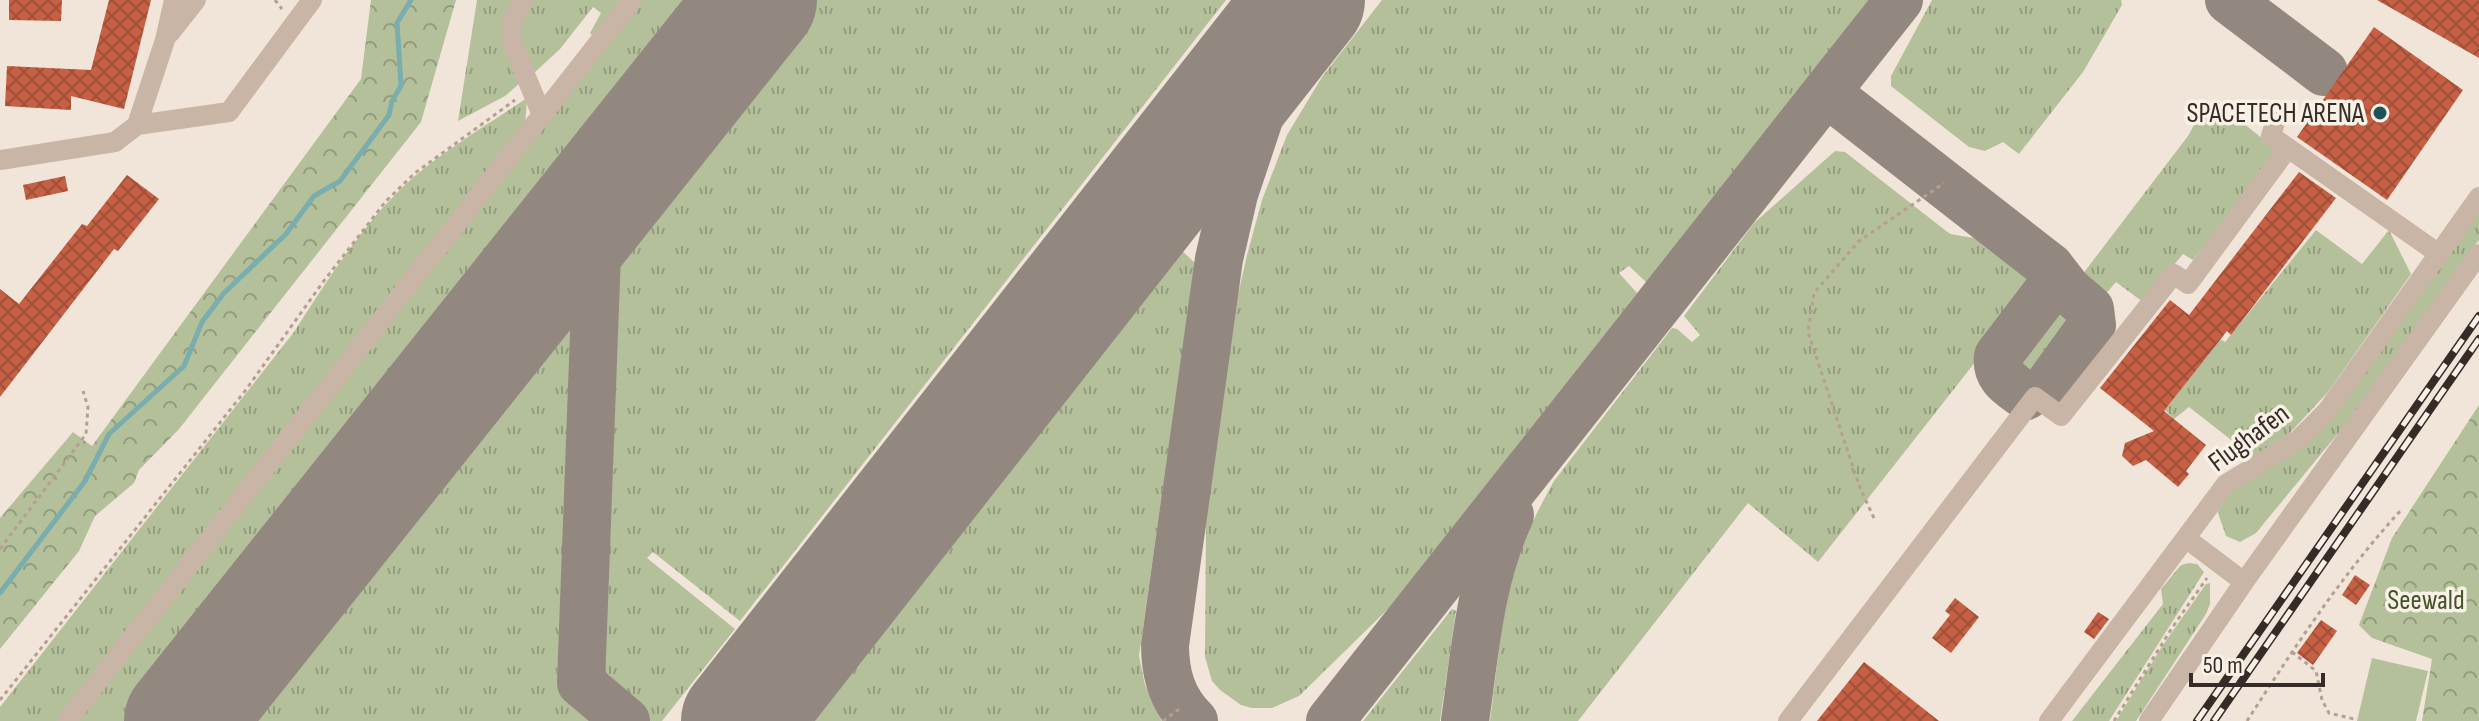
<svg xmlns="http://www.w3.org/2000/svg" width="2479" height="721" viewBox="0 0 2479 721" font-family="'Sofia Sans Condensed',sans-serif">
	<style>
		.grass { fill: url(#grass-tufts) }
		.forest { fill: url(#forest-crowns) }
		.pitch { fill: #b4c09a }
		.lines { fill: none; stroke-linecap: round; stroke-linejoin: round }
		.stream { stroke: #79adae; stroke-width: 5 }
		.taxiway { stroke: #938880; stroke-width: 48 }
		.runway { stroke: #938880; stroke-width: 118 }
		.building { fill: url(#building-cross-hatch) }
		.path { stroke: #b59f90; stroke-width: 3; stroke-dasharray: 4 4; stroke-linecap: butt }
		.minor { stroke: #c9b5a6; stroke-width: 20 }
		.rail-casing { stroke: #352b27; stroke-width: 8 }
		.rail { stroke: #f9f0e6; stroke-width: 5; stroke-dasharray: 15; stroke-linecap: butt }
		.poi-dot { fill: #1d5356; stroke: #f9f0e6; stroke-width: 3 }
		.labels { text-anchor: middle; dominant-baseline: central; stroke-width: 7; stroke-linejoin: round; paint-order: stroke }
		.poi-label { font-size: 28px; fill: #352b27; stroke: #f9f0e6; text-anchor: end }
		.street-label { font-size: 28px; fill: #352b27; stroke: #f9f0e6 }
		.park-label { font-size: 28px; fill: #45532b; stroke: #f9f0e6 }
	</style>
	<defs>
		<pattern id="grass-tufts" width="24" height="20" patternUnits="userSpaceOnUse" patternTransform="scale(2)"><rect width="24" height="20" fill="#b4c09a"/><path d="M3 7l-1-3M5 7V3M7 7l1-3M15 17l-1-3M17 17v-4M19 17l1-3" fill="none" stroke="#939c7e"/></pattern>
		<pattern id="forest-crowns" width="20" height="18" patternUnits="userSpaceOnUse" patternTransform="scale(2)"><rect width="20" height="18" fill="#b4c09a"/><path d="M2 6a3 3 0 1 1 6 0M12 15a3 3 0 1 1 6 0" fill="none" stroke="#939c7e"/></pattern>
		<pattern id="building-cross-hatch" width="8" height="8" patternUnits="userSpaceOnUse" patternTransform="scale(2)"><rect width="8" height="8" fill="#c56044"/><path d="M0 0l8 8M0 8l8-8" fill="none" stroke="#a14f39"/></pattern>
	</defs>
	<rect width="100%" height="100%" fill="#f1e5d9"/>
	<g class="grass">
		<path d="M 477,0 L 514,0 L 521,82 L 505,96 L 458,121 Z"/>
		<path d="M 529,0 L 625,0 L 595,38 L 590,33 L 601,13 L 593,7 L 560,49 L 534,73 L 515,34 Z"/>
		<path d="M 640,0 L 1226,0 L 740,621 L 653,552 L 647,558 L 735,629 L 662,721 L 628,721 L 612,711 L 604,721 L 75,721 Z"/>
		<path d="M 1382,0 L 1869,0 L 1647,283 L 1629,266 L 1619,273 L 1637,293 L 1391,606 L 1299,696 L 1272,708 L 1252,708 L 1241,705 L 1220,690 L 1212,681 L 1205,657 L 1206,520 L 1236,304 L 1247,255 L 1262,200 L 1287,135 L 1322,77 Z"/>
		<path d="M 1932,0 L 2121,0 L 2122,5 L 2083,72 L 2019,154 L 2003,142 L 1985,151 L 1969,147 L 1891,86 L 1891,76 Z"/>
		<path d="M 527,98 L 525,127 L 60,721 L 0,721 L 0,707 L 294,332 C 327,280 369,215 415,176 C 450,147 490,123 527,98 Z"/>
		<path d="M 2212,111 L 2243,123 L 2278,151 L 2193,260 L 2183,254 L 2143,302 L 2116,282 L 2105,295 L 2095,299 L 2084,291 L 2082,275 L 2188,136 L 2200,114 Z"/>
		<path d="M 1835,151 L 1845,152 L 1950,234 L 1986,240 L 2039,281 L 1818,562 L 1748,503 L 1578,721 L 1490,721 C 1497,670 1501,616 1515,566 C 1524,537 1539,508 1554,481 L 1672,328 L 1677,329 L 1692,342 L 1700,335 L 1684,316 L 1754,223 Z"/>
		<path d="M 2479,210 L 2479,240 L 2354,414 L 2256,533 L 2240,542 L 2226,536 L 2218,513 L 2222,498 L 2305,442 Z"/>
		<path d="M 2316,230 L 2362,264 L 2389,230 L 2411,274 L 2328,392 L 2288,435 L 2253,457 L 2189,407 L 2174,419 L 2165,410 L 2220,339 L 2225,342 Z"/>
		<path d="M 1181,250 L 1195,263 L 1139,656 L 1145,685 L 1162,721 L 812,721 Z"/>
		<path d="M 2054,305 L 2068,308 L 2079,316 L 2079,327 L 2028,391 L 2009,373 L 2007,362 Z"/>
		<path d="M 2189,563 L 2197,564 L 2204,572 L 2109,721 L 2072,721 L 2163,604 L 2161,589 L 2181,565 Z"/>
		<path d="M 2210,583 L 2210,604 L 2206,614 L 2136,721 L 2116,721 L 2163,645 L 2206,584 Z"/>
		<path d="M 1452,609 L 1456,611 L 1440,721 L 1363,721 Z"/>
	</g>
	<g class="forest">
		<path d="M 371,0 L 456,0 L 421,122 L 179,429 L 139,470 L 134,483 L 95,516 L 79,551 L 0,649 L 0,518 L 73,432 L 92,446 L 361,79 Z"/>
		<path d="M 2479,405 L 2479,721 L 2422,721 L 2432,659 L 2372,638 L 2359,625 L 2392,538 Z"/>
	</g>
	<path class="pitch" d="M 2372,658 L 2428,671 L 2416,721 L 2357,721 Z"/>
	<g class="lines">
		<path class="stream" d="M 0,593 L 85,481 L 109,434 L 184,366 L 202,322 L 224,293 L 286,234 L 314,196 L 340,181 L 389,115 L 392,101 L 401,86 L 397,23 L 411,0"/>
		<g class="taxiway">
			<path d="M 2229,0 L 2324,72"/>
			<path d="M 1827,93 L 2050,267 L 2067,289 L 2090,309 L 2092,325 L 2052,380"/>
			<path d="M 599,199 L 581,683 L 626,721"/>
			<path d="M 2026,396 C 2011,385 1995,377 1998,356 L 2050,288 L 2053,282 L 2050,267"/>
			<path d="M 1194,721 C 1172,700 1165,674 1165,645 L 1219,259 L 1234,194 L 1264,104 L 1286,56 L 1316,0"/>
			<path d="M 1330,721 L 1899,0"/>
			<path d="M 1465,721 C 1475,652 1480,579 1510,515"/>
		</g>
		<g class="runway">
			<path d="M 183,721 L 758,0"/>
			<path d="M 740,721 L 1306,0"/>
		</g>
	</g>
	<g class="building">
		<path d="M 9,0 L 62,0 L 61,21 L 9,20 Z"/>
		<path d="M 109,0 L 151,0 L 124,109 L 71,96 L 71,110 L 5,106 L 7,66 L 91,70 Z"/>
		<path d="M 2377,0 L 2479,0 L 2479,58 L 2435,33 Z"/>
		<path d="M 2374,27 L 2463,90 L 2387,200 L 2297,137 Z"/>
		<path d="M 2299,172 L 2336,198 L 2231,335 L 2227,331 L 2164,411 L 2206,445 L 2186,471 L 2189,474 L 2178,487 L 2146,460 L 2133,466 L 2122,456 L 2125,443 L 2154,431 L 2100,388 L 2170,300 L 2189,315 Z"/>
		<path d="M 127,175 L 159,199 L 118,251 L 114,249 L 0,397 L 0,289 L 19,304 L 82,224 L 87,226 Z"/>
		<path d="M 65,176 L 68,191 L 26,200 L 23,185 Z"/>
		<path d="M 2355,575 L 2370,585 L 2356,605 L 2342,595 Z"/>
		<path d="M 1955,598 L 1979,617 L 1951,653 L 1932,638 L 1950,615 L 1945,611 Z"/>
		<path d="M 2098,612 L 2109,619 L 2094,639 L 2084,632 Z"/>
		<path d="M 2321,620 L 2337,631 L 2313,665 L 2297,653 Z"/>
		<path d="M 1864,662 L 1877,672 L 1939,721 L 1817,721 Z"/>
	</g>
	<g class="lines">
		<g class="path">
			<path d="M 275,0 L 282,9"/>
			<path d="M 1874,518 L 1860,488 L 1808,332 L 1814,293 L 1859,241 L 1944,183"/>
			<path d="M 0,549 L 86,434 L 88,407 L 83,391"/>
			<path d="M 2292,652 L 2316,671 L 2322,700 L 2329,713 L 2354,719"/>
			<path d="M 0,700 L 245,391 L 323,282 L 386,201 L 415,173 L 515,100"/>
			<path d="M 1163,721 L 1182,707"/>
			<path d="M 2114,721 L 2172,628 L 2207,578"/>
			<path d="M 2247,721 C 2294,648 2343,573 2402,509"/>
		</g>
		<g class="minor">
			<path d="M 524,0 L 511,23 L 512,43 L 542,115"/>
			<path d="M 170,33 L 196,0"/>
			<path d="M 2276,119 L 2271,136 L 2439,254"/>
			<path d="M 137,125 L 165,40 L 174,0"/>
			<path d="M 0,160 L 115,142 L 137,125 L 229,112 L 312,0"/>
			<path d="M 2187,539 L 2244,582"/>
			<path d="M 67,721 L 632,0"/>
			<path d="M 1788,721 L 2035,397 L 2061,416 L 2174,274 L 2188,284 L 2288,148"/>
			<path d="M 2049,721 L 2226,484 L 2298,440 L 2327,411 L 2479,197"/>
			<path d="M 2149,721 L 2244,582 L 2479,254"/>
		</g>
		<g class="rail-casing">
			<g id="rail">
				<path d="M 2197,721 L 2479,316"/>
				<path d="M 2214,721 L 2479,339"/>
			</g>
		</g>
		<use href="#rail" class="rail"/>
	</g>
	<circle class="poi-dot" cx="2380" cy="113" r="8"/>
	<g class="labels">
		<g class="poi-label">
			<text x="2364" y="113">SPACETECH ARENA</text>
		</g>
		<g class="street-label">
			<text transform="translate(2249 438) rotate(-37)">Flughafen</text>
		</g>
		<g class="park-label">
			<text x="2426" y="600">Seewald</text>
		</g>
	</g>
	<path d="M2191 673v12h132v-12" fill="none" stroke="#352b27" stroke-width="4"/>
	<text x="2203" y="673" font-size="24" fill="#352b27" stroke="#f9f0e6" stroke-width="6" paint-order="stroke">50 m</text>
</svg>
